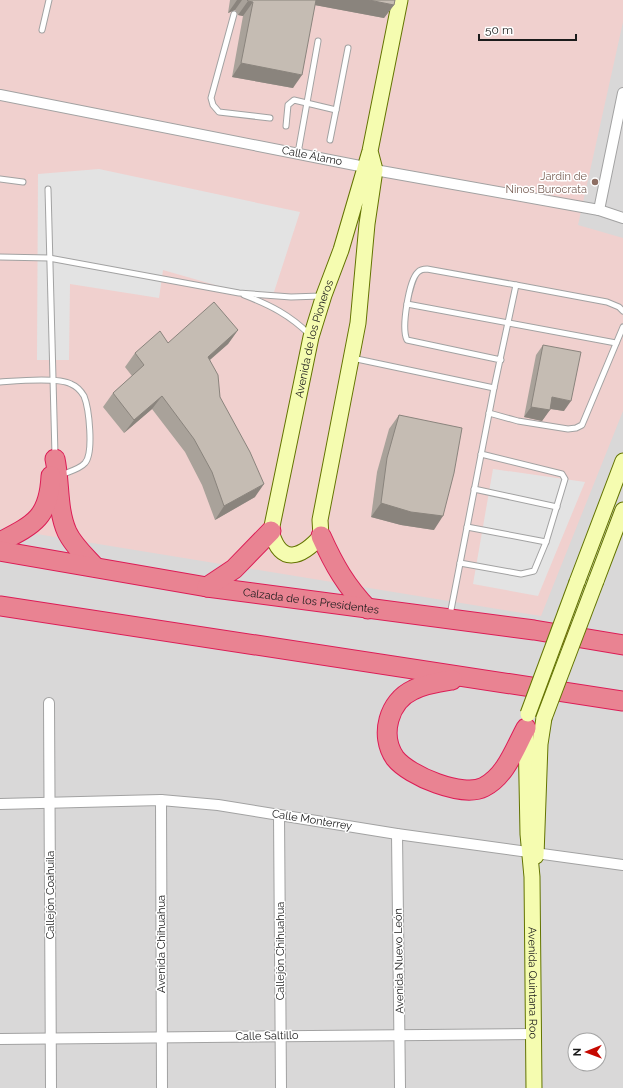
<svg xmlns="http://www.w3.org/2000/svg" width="623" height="1088" viewBox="0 0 623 1088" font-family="Raleway,sans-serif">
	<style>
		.residential { fill: #d9d8d8; fill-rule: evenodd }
		.commercial { fill: #f0d0ce }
		.parking { fill: #e3e3e3 }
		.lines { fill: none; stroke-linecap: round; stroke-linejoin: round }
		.lane-casing { stroke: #a2a2a2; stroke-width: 7 }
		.street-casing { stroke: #a2a2a2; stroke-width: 12 }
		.secondary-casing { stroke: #637401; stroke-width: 17 }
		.highway-casing { stroke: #dc1d56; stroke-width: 21 }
		.lane { stroke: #fff; stroke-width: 5 }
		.street { stroke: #fff; stroke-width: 10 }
		.secondary { stroke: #f5fcb0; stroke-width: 15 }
		.highway { stroke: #e98392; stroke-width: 19 }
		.secondary-bridge-casing { stroke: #637401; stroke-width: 17; stroke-linecap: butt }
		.secondary-bridge { stroke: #f5fcb0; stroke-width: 15 }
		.wall { fill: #a9a29a }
		.shaded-wall { fill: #8a847d }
		.building { fill: #c5bcb3; stroke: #8a847d }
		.education-dot { fill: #8d6e63; stroke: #fff; stroke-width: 1.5 }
		.labels { text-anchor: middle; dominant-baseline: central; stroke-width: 3; stroke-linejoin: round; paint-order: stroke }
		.street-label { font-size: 11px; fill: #1b1b1b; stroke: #fff }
		.education-label { font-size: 11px; fill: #785e54; stroke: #fff; text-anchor: end }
	</style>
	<rect width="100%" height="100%" fill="#ede9e0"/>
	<path class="residential" d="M 0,0 L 623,0 L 623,1088 L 0,1088 ZM 575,1040 L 599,1040 L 599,1064 L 575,1064 Z"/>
	<path class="commercial" d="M 0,0 L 623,0 L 623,22 L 578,225 L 623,238 L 623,411 L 541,616 L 0,528 Z"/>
	<g class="parking">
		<path d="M 99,169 L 300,212 L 274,292 L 243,293 L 163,270 L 159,298 L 70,284 L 69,360 L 37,360 L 38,174 Z"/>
		<path d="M 493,469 L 585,482 L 538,596 L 473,584 Z"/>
	</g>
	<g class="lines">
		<g class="lane-casing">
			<g id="lane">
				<path d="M 234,14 L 211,98 L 213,105 L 219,112 L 270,118"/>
				<path d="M 42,30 L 49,0"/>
				<path d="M 286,126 L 288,105 L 294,100 L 336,110 L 348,48"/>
				<path d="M 330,140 L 336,110"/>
				<path d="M 298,153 L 318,41"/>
				<path d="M 0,179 L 23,182"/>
				<path d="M 48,189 L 55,455"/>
				<path d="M 0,257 L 49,258 L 239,293 L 291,297 L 321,296"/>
				<path d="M 516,285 L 607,302 L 619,307 L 623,311"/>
				<path d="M 244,295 C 270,305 290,315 310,335"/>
				<path d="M 407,304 L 616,343"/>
				<path d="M 352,358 L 494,388 L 450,615"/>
				<path d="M 0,382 C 16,381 58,377 71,384 C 76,386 81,391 84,396 C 89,408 94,453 85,463 C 80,469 68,472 61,475"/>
				<path d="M 494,388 L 516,285 L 427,269 C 424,269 421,269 418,272 C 409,280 401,328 407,340 L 501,360"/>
				<path d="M 489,413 L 518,421 L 568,429 L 576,428 L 582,425 L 623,327"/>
				<path d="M 474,489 L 557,507"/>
				<path d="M 467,527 L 546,542"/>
				<path d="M 460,563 L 521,574 L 534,571 L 546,542 L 565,479 L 562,474 L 481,454"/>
			</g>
		</g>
		<g class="street-casing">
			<g id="street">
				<path d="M 0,95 L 365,167 L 375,170 L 599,210 L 623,218"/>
				<path d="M 599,210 L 623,93"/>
				<path d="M 49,703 L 51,1088"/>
				<path d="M 161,800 L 162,1088"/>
				<path d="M 0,804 L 161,800 L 218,805 L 397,834 L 623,865"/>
				<path d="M 279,815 L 281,1088"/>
				<path d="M 397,834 L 400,1088"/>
				<path d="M 0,1039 L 533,1034"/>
			</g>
		</g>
		<g class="secondary-casing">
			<g id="secondary">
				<path id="s1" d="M 370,151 L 375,170 L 367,224 L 358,323 L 320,520 L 321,536 C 302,557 281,567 271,531 L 311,337 L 324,295 L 341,250 L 370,151 L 400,0"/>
				<path d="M 596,581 L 623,510"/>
				<path d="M 577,582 L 623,461"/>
				<path id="s2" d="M 526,729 L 528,834 L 532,877 L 534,1088"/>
				<path d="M 536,856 L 540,744 L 544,718"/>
			</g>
		</g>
		<g class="highway-casing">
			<g id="highway">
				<path d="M 55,459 C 60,482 57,510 67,532 C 73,545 85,556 95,567"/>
				<path d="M 321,536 C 334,565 346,586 368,609"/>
				<path d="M 0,542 C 35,524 49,517 51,476"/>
				<path id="s3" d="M 0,551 L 207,587 L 534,630 L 623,645"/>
				<path d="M 207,587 L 234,569 L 271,531"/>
				<path d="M 0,606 L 623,701"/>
				<path d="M 452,680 C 439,682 425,684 413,690 C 389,701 379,735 395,758 C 409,776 463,798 484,787 C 506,776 515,748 526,728"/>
			</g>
		</g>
		<use href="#lane" class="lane"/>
		<use href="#street" class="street"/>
		<use href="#secondary" class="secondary"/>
		<use href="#highway" class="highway"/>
		<g class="secondary-bridge-casing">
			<g id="secondary-bridge">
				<path d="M 528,714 L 577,582"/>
				<path d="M 544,718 L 596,581"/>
			</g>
		</g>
		<use href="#secondary-bridge" class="secondary-bridge"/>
	</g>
	<g class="wall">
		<path d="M 230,0 L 395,0 L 394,5 L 384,18 L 315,5 L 293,88 L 232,77 L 243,16 L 238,15 L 235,10 L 228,13 Z"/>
		<path d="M 238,330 L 228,344 L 210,360 L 220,397 L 255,497 L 215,520 L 202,485 L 185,452 L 152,409 L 124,433 L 103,407 L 113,393 L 132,376 L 125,367 L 135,353 L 168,343 Z"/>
		<path d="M 543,345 L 564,411 L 550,409 L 542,421 L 524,417 L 536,355 Z"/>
		<path d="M 399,415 L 434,530 L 401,525 L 371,517 L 377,472 L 389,429 Z"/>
	</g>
	<g class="shaded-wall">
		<path d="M 237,0 L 242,0 L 235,10 L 228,13 Z"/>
		<path d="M 311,0 L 369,0 L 394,5 L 384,18 L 309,4 Z"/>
		<path d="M 248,1 L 253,2 L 243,16 L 238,15 Z"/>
		<path d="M 241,63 L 302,75 L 293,88 L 232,77 Z"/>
		<path d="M 238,330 L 228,344 L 198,370 L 208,357 Z"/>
		<path d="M 162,396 L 152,409 L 124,433 L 134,420 Z"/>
		<path d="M 552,397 L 571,401 L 564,411 L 545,408 Z"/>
		<path d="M 531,407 L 550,410 L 542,421 L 524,417 Z"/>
		<path d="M 264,484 L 255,497 L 215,520 L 224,506 Z"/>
		<path d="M 381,503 L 443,516 L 434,530 L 401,525 L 371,517 Z"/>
	</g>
	<g class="building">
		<path d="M 247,0 L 316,0 L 302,75 L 241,63 L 253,2 L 248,1 Z"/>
		<path d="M 369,0 L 395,0 L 394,5 Z"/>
		<path d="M 214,302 L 238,330 L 208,357 L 218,375 L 220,397 L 250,452 L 264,484 L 224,506 L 212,472 L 194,439 L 162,396 L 134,420 L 113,393 L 144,365 L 135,353 L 160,331 L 168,343 Z"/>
		<path d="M 543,345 L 581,352 L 571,401 L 552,397 L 550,410 L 531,407 Z"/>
		<path d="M 399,415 L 462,428 L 454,473 L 443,516 L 411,512 L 381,503 L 387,458 Z"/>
	</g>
	<circle class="education-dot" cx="595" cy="182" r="4"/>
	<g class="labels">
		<g class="street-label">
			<text transform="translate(312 156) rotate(11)">Calle Álamo</text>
			<text stroke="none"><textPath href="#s1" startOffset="657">Avenida de los Pioneros</textPath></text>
			<text stroke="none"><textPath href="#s3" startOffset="315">Calzada de los Presidentes</textPath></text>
			<text transform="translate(312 820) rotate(9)">Calle Monterrey</text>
			<text transform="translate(50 895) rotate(-90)">Callejón Coahuila</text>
			<text transform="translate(161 944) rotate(-90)">Avenida Chihuahua</text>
			<text transform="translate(280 951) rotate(-90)">Callejón Chihuahua</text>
			<text transform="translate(399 961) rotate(-91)">Avenida Nuevo León</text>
			<text stroke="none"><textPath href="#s2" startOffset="254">Avenida Quintana Roo</textPath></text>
			<text transform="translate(267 1036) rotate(-1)">Calle Saltillo</text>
		</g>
		<g class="education-label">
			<text x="587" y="176">Jardin de<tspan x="587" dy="13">Ninos Burocrata</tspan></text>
		</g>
	</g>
	<g transform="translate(587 1052) rotate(269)"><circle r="19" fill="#ffffff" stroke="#a4a4a4"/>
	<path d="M0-3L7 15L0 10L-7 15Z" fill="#c60800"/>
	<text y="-6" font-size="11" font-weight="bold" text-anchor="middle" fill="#1b1b1b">N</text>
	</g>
	<path d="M479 34v6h97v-6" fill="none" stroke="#1b1b1b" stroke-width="2"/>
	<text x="485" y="34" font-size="12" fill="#1b1b1b" stroke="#ffffff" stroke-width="3" paint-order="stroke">50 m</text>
</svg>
